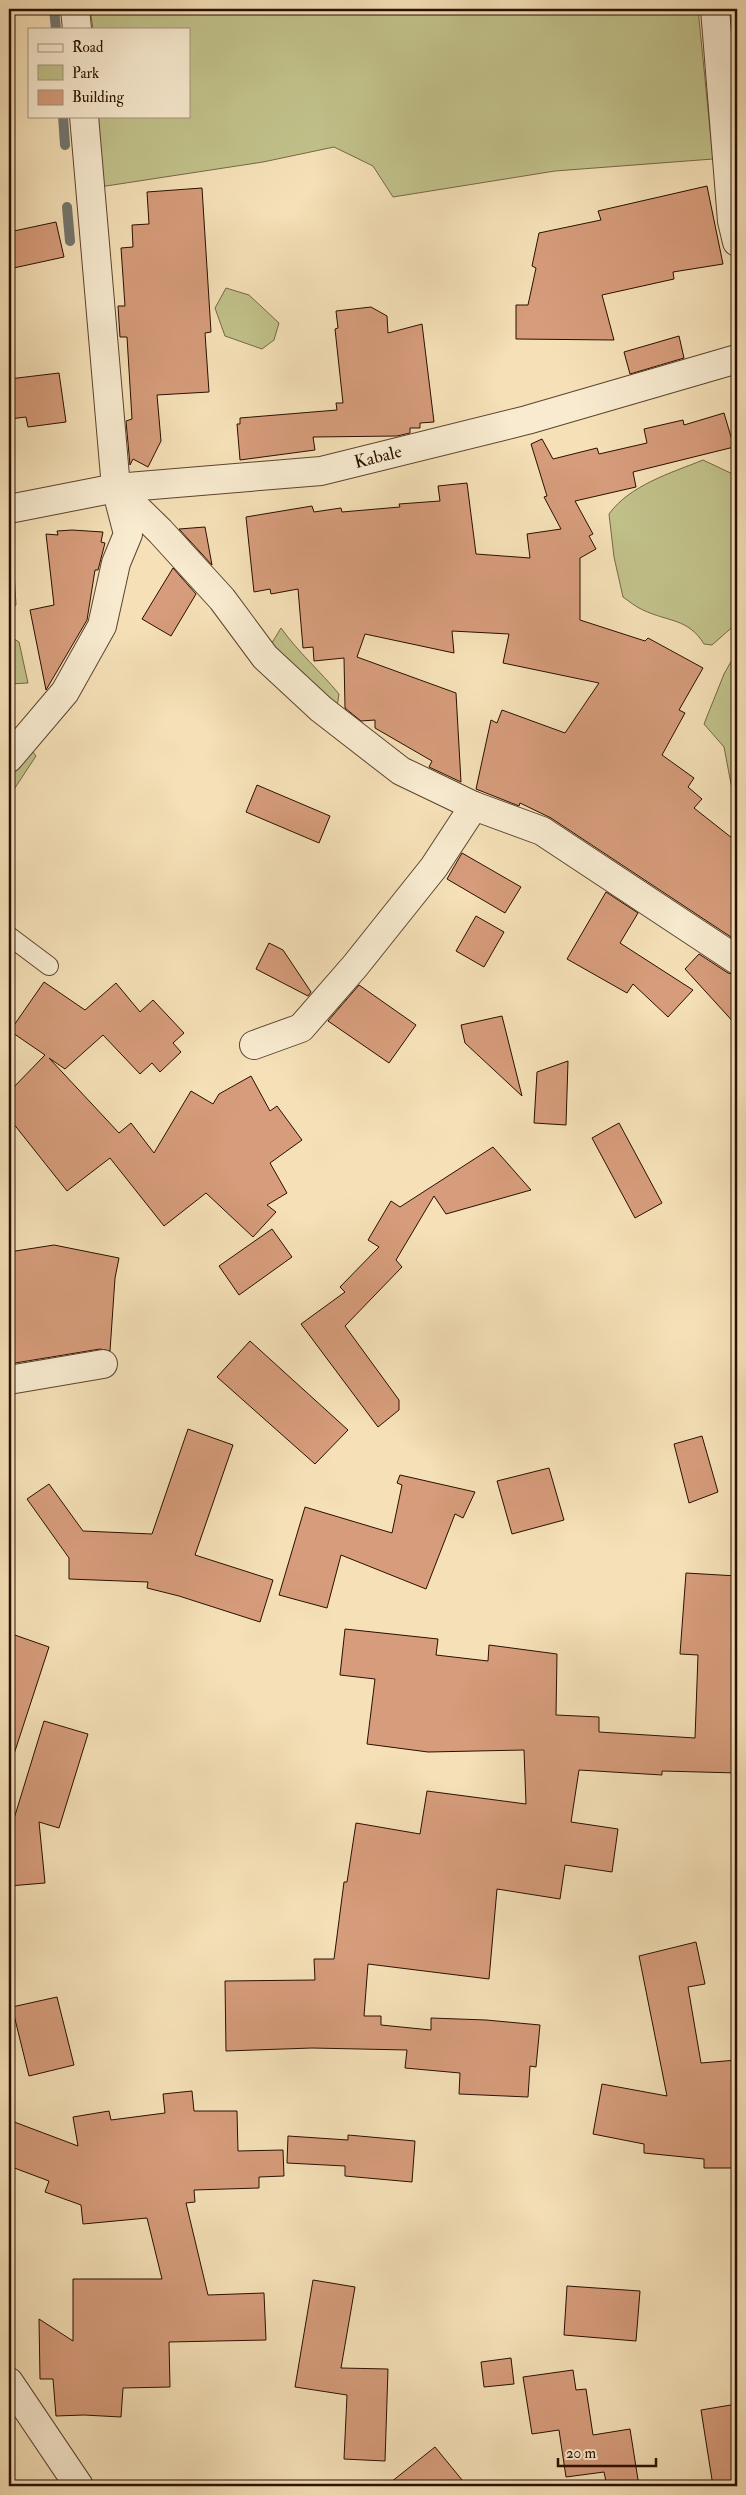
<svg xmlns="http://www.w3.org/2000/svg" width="746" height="2495" viewBox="0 0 746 2495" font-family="'IM FELL Double Pica',serif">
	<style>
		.green { fill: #c1c18a; stroke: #766845 }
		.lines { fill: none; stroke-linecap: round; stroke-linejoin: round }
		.stream { stroke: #737670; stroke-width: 10 }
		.building { fill: #d69c7b; stroke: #2a0f00 }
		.service-casing { stroke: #5d432e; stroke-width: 20 }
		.minor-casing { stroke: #5d432e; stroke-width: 30 }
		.tertiary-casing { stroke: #5d432e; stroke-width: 30 }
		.service { stroke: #f8ebd0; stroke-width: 18 }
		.minor { stroke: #f8ebd0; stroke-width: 28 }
		.tertiary { stroke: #f8ebd0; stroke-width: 28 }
		.labels { text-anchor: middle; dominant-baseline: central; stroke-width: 4; stroke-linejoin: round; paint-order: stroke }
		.street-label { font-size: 18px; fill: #2a0f00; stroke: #f8ebd0 }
	</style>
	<rect width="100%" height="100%" fill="#f5e0b7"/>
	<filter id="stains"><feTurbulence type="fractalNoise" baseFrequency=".004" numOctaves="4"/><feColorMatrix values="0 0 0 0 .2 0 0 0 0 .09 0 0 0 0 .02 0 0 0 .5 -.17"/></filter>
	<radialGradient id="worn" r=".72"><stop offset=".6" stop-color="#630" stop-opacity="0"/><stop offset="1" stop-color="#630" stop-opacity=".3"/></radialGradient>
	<g class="green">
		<path d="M 90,9 L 698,9 L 713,159 L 555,171 L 393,197 L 373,166 L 334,147 L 263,162 L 93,188 L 95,116 L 189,116 L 189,29 L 93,29 Z"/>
		<path d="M 226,288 L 249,295 L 279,323 L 274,340 L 262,349 L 225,336 L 215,308 Z"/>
		<path d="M 703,460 L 737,476 L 737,623 L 712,645 L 704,644 C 688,618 668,622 643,610 C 636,607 630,602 623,597 L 614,557 L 609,514 C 630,485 671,473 703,460 Z"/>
		<path d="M 9,569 L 14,571 L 16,605 L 9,611 Z"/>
		<path d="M 281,628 C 298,652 320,671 339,694 L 337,708 L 270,646 Z"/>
		<path d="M 9,636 L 19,642 L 28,683 L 9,684 Z"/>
		<path d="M 737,651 L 737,806 L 735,805 L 724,747 L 704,724 L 724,674 Z"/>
		<path d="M 11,722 L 36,756 L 9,797 L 9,723 Z"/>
	</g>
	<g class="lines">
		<g class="stream">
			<path d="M 54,9 L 56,29"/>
			<path d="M 63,116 L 65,145"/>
			<path d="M 67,207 L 70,241"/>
		</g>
	</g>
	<g class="building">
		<path d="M 707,186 L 723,264 L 673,272 L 674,279 L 602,295 L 614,340 L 516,339 L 516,305 L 528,305 L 536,268 L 532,266 L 539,233 L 601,220 L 598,211 Z"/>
		<path d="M 202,188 L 211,332 L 205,333 L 209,392 L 157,395 L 161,441 L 148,467 L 133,459 L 130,465 L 126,421 L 132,419 L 127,337 L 120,337 L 118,306 L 125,306 L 121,248 L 133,247 L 132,225 L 149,224 L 147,192 Z"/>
		<path d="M 56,222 L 64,257 L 9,269 L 9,232 Z"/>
		<path d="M 371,307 L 387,316 L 388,333 L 422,324 L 434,422 L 420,423 L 420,428 L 410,428 L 410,433 L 397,436 L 313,437 L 315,450 L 240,460 L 237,424 L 240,424 L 240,418 L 337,410 L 336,403 L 343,403 L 335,329 L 338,328 L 336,311 Z"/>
		<path d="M 679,336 L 684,358 L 630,374 L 624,352 Z"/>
		<path d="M 59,373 L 66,422 L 28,427 L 26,417 L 9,419 L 9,379 Z"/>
		<path d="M 724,413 L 734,447 L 633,472 L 636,487 L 575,501 L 593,534 L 589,536 L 596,549 L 580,558 L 580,620 L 645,641 L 648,638 L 703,668 L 679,710 L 685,713 L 662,755 L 694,778 L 688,787 L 702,799 L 694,808 L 737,842 L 737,941 L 551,818 L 520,803 L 519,806 L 476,789 L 491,720 L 497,723 L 502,710 L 565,733 L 599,683 L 503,663 L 509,634 L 452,631 L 454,653 L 365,634 L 357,657 L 456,693 L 461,782 L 429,767 L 432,761 L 375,728 L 375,720 L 361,721 L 345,708 L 344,658 L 314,661 L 313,647 L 303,648 L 298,589 L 271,594 L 270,589 L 254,592 L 246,517 L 312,506 L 314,512 L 341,508 L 342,512 L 400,507 L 399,504 L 440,501 L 438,486 L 467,483 L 476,554 L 530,558 L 527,534 L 561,529 L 544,497 L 547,496 L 531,444 L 542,439 L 553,459 L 597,448 L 599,454 L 647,443 L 644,429 L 683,420 L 684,425 Z"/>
		<path d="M 205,527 L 212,565 L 179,529 Z"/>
		<path d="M 72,530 L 103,532 L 101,542 L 105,543 L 98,570 L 95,570 L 87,620 L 46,690 L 30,610 L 54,605 L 46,534 L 58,535 L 57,531 Z"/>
		<path d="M 173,568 L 196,594 L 171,636 L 142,619 Z"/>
		<path d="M 257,785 L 330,816 L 319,843 L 246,812 Z"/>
		<path d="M 462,853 L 521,887 L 505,913 L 447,879 Z"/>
		<path d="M 606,892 L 638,913 L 620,943 L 693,990 L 668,1017 L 633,984 L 627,993 L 567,959 Z"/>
		<path d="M 476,916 L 504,932 L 484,967 L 456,951 Z"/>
		<path d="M 269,943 L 283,950 L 311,992 L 308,996 L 256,969 Z"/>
		<path d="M 699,954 L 728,973 L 737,975 L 737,1026 L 685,969 Z"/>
		<path d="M 44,982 L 85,1010 L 116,983 L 140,1012 L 153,1000 L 184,1033 L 173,1043 L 181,1052 L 160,1072 L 152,1063 L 140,1074 L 103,1035 L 65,1069 L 49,1058 L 119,1133 L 131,1123 L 154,1153 L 191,1091 L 213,1104 L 219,1094 L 251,1076 L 270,1111 L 277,1106 L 302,1140 L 270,1163 L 287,1193 L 267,1205 L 276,1212 L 253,1237 L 206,1193 L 164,1226 L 110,1158 L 67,1191 L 9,1118 L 9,1092 L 45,1055 L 10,1031 Z"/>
		<path d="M 359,985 L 416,1025 L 389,1063 L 328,1021 Z"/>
		<path d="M 502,1016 L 522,1096 L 465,1043 L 461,1025 Z"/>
		<path d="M 568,1061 L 566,1125 L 534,1123 L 537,1072 Z"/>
		<path d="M 619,1123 L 662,1203 L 635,1218 L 592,1138 Z"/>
		<path d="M 493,1147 L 531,1190 L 446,1214 L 434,1196 L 396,1260 L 402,1267 L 345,1326 L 399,1400 L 399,1410 L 378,1427 L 301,1324 L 345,1292 L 340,1287 L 379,1247 L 368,1240 L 391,1201 L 400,1207 Z"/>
		<path d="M 272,1229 L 292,1257 L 239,1295 L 219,1266 Z"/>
		<path d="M 54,1245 L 119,1258 L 115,1278 L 110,1351 L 100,1349 L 9,1364 L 9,1252 Z"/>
		<path d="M 250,1341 L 348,1430 L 315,1464 L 217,1377 Z"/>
		<path d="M 188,1429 L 233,1445 L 195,1555 L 273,1580 L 260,1622 L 179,1596 L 147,1588 L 148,1582 L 69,1579 L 69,1558 L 27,1499 L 49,1484 L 83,1531 L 152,1534 Z"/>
		<path d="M 702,1436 L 718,1492 L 689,1503 L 674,1444 Z"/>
		<path d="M 549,1468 L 564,1520 L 512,1534 L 497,1481 Z"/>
		<path d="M 400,1475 L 475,1492 L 463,1518 L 455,1514 L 426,1589 L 341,1555 L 327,1608 L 279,1595 L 305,1507 L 392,1533 L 402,1485 L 397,1483 Z"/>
		<path d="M 686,1573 L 737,1576 L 737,1773 L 662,1771 L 662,1775 L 579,1770 L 571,1822 L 618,1829 L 612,1872 L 565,1865 L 560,1899 L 497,1889 L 489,1979 L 368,1964 L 364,2016 L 381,2016 L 381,2025 L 431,2030 L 431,2018 L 486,2020 L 540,2025 L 536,2067 L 530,2066 L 528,2097 L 459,2094 L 460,2073 L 405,2068 L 407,2050 L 312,2048 L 226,2051 L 225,1981 L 315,1980 L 314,1959 L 334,1959 L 344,1882 L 347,1882 L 356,1823 L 420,1834 L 427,1791 L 526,1804 L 524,1750 L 428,1752 L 367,1744 L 375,1679 L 340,1675 L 345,1629 L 438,1639 L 436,1655 L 488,1661 L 489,1645 L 557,1654 L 556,1715 L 599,1717 L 599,1732 L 695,1738 L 698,1655 L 680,1654 Z"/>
		<path d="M 9,1633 L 49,1647 L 14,1754 L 9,1753 Z"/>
		<path d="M 44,1721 L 88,1734 L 59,1828 L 39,1822 L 45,1883 L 9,1886 L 9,1835 Z"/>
		<path d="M 696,1942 L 705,1984 L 688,1987 L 701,2063 L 737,2060 L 737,2168 L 704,2168 L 704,2159 L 644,2153 L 644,2144 L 593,2134 L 602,2084 L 667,2096 L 639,1956 Z"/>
		<path d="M 57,1997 L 74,2065 L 29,2076 L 12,2007 Z"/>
		<path d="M 192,2091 L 194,2111 L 237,2111 L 238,2151 L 283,2150 L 284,2176 L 259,2177 L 259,2188 L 194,2190 L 195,2202 L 186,2203 L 208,2295 L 264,2293 L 266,2340 L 169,2342 L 170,2387 L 123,2388 L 121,2417 L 84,2415 L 56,2416 L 53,2379 L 40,2379 L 39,2319 L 73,2341 L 73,2279 L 162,2279 L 147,2218 L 83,2224 L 81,2205 L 45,2192 L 49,2181 L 9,2166 L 9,2120 L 78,2146 L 73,2117 L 109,2111 L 111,2120 L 165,2113 L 163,2094 Z"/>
		<path d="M 348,2135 L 415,2141 L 412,2182 L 345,2176 L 345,2166 L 287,2163 L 288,2136 L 348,2140 Z"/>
		<path d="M 313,2280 L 355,2287 L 341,2368 L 388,2369 L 385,2461 L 344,2459 L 347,2395 L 295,2387 Z"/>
		<path d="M 567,2286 L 640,2291 L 636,2341 L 564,2335 Z"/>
		<path d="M 511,2358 L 514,2384 L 484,2387 L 481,2362 Z"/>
		<path d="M 573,2370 L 576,2390 L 586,2389 L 593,2435 L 630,2429 L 639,2486 L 607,2486 L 604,2472 L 566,2477 L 559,2430 L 532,2434 L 523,2377 Z"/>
		<path d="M 737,2404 L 737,2486 L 713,2486 L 701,2410 Z"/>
		<path d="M 435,2447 L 467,2486 L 386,2486 Z"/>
	</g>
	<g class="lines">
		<g class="service-casing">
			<path id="service" d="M 9,936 L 49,966"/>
		</g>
		<g class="minor-casing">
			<g id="minor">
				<path d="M 75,9 L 77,29"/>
				<path d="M 715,9 L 732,221 L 737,242"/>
				<path d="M 116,488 L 160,531 L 222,599 L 265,657 L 321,709 L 401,771 L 474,806 L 542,831 L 737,960"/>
				<path d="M 9,758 L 65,692 L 102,626 L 116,563 L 128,534 L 116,488 L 84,116"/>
				<path d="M 254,1045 L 301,1028 L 355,966 L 434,867 L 474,806"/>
				<path d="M 9,1380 L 103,1364"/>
				<path d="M 9,2382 L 79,2486"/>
			</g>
		</g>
		<g class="tertiary-casing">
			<path id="tertiary" d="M 9,509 L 116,488 L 321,471 L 527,420 L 737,359"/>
		</g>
		<use href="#service" class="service"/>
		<use href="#minor" class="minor"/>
		<use href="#tertiary" class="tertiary"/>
	</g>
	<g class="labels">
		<g class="street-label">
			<text transform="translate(378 457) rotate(-14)">Kabale</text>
		</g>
	</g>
	<rect width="746" height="2495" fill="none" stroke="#f5e0b7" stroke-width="30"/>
	<rect x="10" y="10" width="726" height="2475" fill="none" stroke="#2a0f00" stroke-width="2.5"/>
	<rect x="15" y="15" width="716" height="2465" fill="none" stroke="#2a0f00"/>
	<rect x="28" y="28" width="162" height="90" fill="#f8ebd0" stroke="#a6937d"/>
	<rect x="38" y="44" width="25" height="8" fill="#f8ebd0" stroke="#a6937d"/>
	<text x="72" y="52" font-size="15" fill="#2a0f00">Road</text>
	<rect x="38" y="65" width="25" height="15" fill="#c1c18a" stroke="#a6937d"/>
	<text x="72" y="78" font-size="15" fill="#2a0f00">Park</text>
	<rect x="38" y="90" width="25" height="15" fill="#d69c7b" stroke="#a6937d"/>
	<text x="72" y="102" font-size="15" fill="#2a0f00">Building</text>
	<path d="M558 2458v8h98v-8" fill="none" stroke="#2a0f00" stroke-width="2.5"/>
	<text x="566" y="2458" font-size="15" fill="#2a0f00" stroke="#f8ebd0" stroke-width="4" paint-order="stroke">20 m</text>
	<rect width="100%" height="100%" filter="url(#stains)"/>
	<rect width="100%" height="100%" fill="url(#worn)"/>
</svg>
